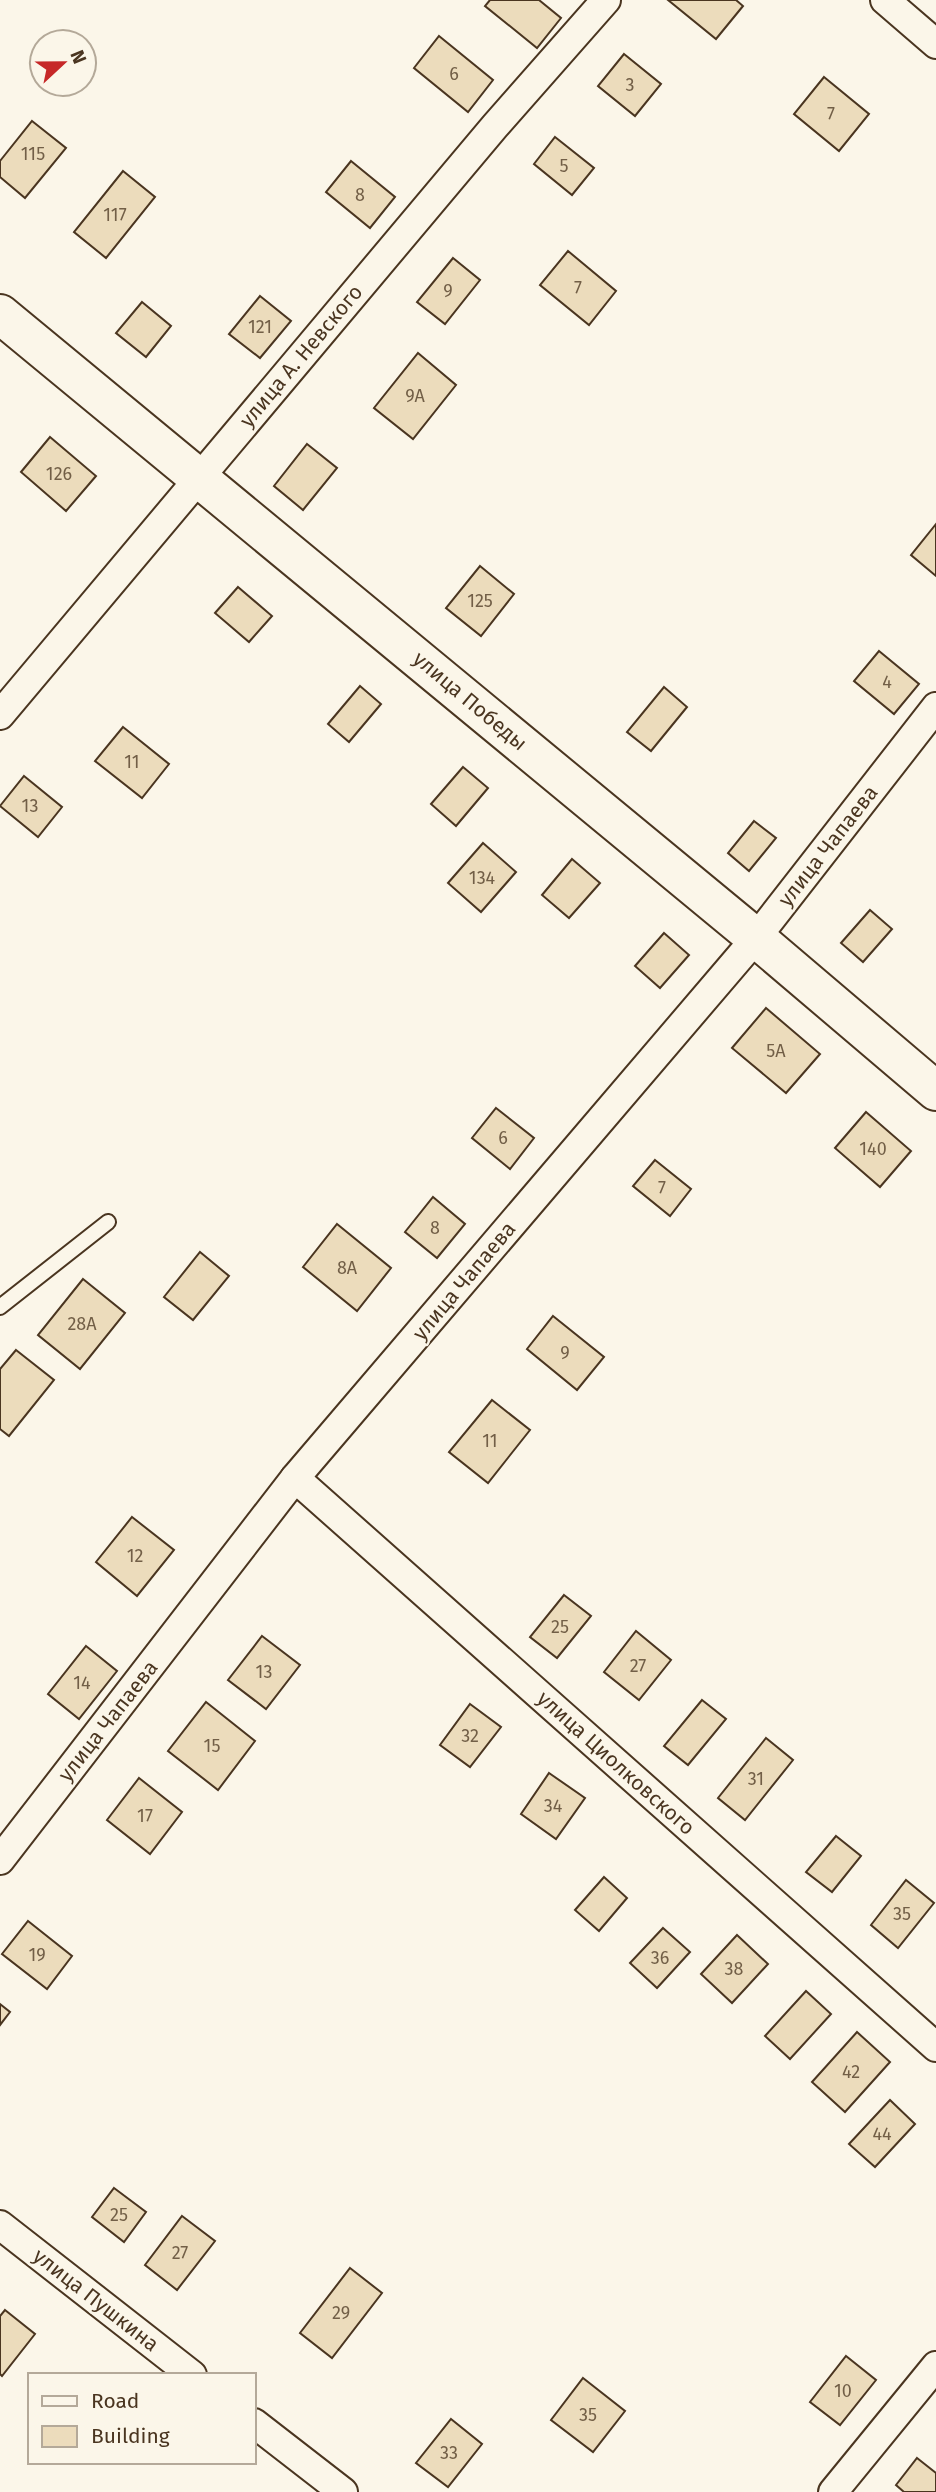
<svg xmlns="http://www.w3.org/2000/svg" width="936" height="2492" viewBox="0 0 936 2492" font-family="'Fira Sans',sans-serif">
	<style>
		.building { fill: #ecdcbc; stroke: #4a3520; stroke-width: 2 }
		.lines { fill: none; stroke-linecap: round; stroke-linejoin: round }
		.lane-casing { stroke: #4a3520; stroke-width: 18 }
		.street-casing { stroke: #4a3520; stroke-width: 32 }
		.secondary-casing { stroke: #4a3520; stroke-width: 42 }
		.lane { stroke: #fbf6e9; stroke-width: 14 }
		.street { stroke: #fbf6e9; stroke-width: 28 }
		.secondary { stroke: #fbf6e9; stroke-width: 38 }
		.labels { text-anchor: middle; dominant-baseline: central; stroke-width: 5; stroke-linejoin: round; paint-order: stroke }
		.number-label { font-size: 18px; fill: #725f47 }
		.street-label { font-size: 21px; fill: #4a3520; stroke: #fbf6e9 }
	</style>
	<rect width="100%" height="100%" fill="#fbf6e9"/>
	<g class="building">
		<path d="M 490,0 L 539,0 L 561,18 L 537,48 L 485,6 Z"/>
		<path d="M 668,0 L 736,0 L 743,6 L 716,39 Z"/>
		<path d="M 439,36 L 493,80 L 468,112 L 414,68 Z"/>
		<path d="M 624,54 L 661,84 L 635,116 L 598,86 Z"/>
		<path d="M 824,77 L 869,114 L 839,151 L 794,114 Z"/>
		<path d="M 32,121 L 66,148 L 25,198 L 0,177 L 0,161 Z"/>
		<path d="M 555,137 L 594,168 L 572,195 L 534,164 Z"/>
		<path d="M 351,161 L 395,197 L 370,228 L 326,192 Z"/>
		<path d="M 123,171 L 155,197 L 106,258 L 74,232 Z"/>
		<path d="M 568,251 L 616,291 L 589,325 L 540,285 Z"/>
		<path d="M 453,258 L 480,280 L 445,324 L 417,302 Z"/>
		<path d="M 260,296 L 291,321 L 260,358 L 229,334 Z"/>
		<path d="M 142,302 L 171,326 L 146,357 L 116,333 Z"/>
		<path d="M 418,353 L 456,385 L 413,439 L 374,408 Z"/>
		<path d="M 50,437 L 96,476 L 66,511 L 21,472 Z"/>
		<path d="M 307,444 L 337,468 L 303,510 L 274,486 Z"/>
		<path d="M 936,524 L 936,576 L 911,555 Z"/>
		<path d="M 480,566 L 514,594 L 481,636 L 446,608 Z"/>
		<path d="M 238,587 L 272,616 L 249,642 L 215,613 Z"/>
		<path d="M 879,651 L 919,684 L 894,714 L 854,681 Z"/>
		<path d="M 360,686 L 381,704 L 349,742 L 328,724 Z"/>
		<path d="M 664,687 L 687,707 L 651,751 L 627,732 Z"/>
		<path d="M 123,727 L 169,764 L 142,798 L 95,761 Z"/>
		<path d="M 463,767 L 488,788 L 456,826 L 431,804 Z"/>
		<path d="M 24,776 L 62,807 L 38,837 L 0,806 Z"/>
		<path d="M 754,821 L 776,838 L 749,871 L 728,853 Z"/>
		<path d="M 483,843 L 516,872 L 481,912 L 448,883 Z"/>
		<path d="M 572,859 L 600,883 L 569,918 L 542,895 Z"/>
		<path d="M 870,910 L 892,929 L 863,962 L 841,943 Z"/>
		<path d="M 664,933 L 689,955 L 660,988 L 635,966 Z"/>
		<path d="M 766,1008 L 820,1054 L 786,1093 L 732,1048 Z"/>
		<path d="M 496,1108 L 534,1138 L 510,1169 L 472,1138 Z"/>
		<path d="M 866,1112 L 911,1151 L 880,1187 L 835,1148 Z"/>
		<path d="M 655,1160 L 691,1189 L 670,1216 L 633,1186 Z"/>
		<path d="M 433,1197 L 465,1224 L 437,1258 L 405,1232 Z"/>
		<path d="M 337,1224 L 391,1268 L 357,1311 L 303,1267 Z"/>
		<path d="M 200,1252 L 229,1276 L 193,1320 L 164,1297 Z"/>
		<path d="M 83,1279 L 125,1313 L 80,1369 L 38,1335 Z"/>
		<path d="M 553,1316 L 604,1357 L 577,1390 L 527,1349 Z"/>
		<path d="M 16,1350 L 54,1380 L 9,1436 L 0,1429 L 0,1369 Z"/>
		<path d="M 492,1400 L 530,1430 L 488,1483 L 449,1452 Z"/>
		<path d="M 132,1517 L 174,1550 L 137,1596 L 96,1562 Z"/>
		<path d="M 564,1595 L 591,1616 L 557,1658 L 530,1637 Z"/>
		<path d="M 636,1631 L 671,1660 L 639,1700 L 604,1672 Z"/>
		<path d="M 262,1636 L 300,1665 L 266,1709 L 228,1680 Z"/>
		<path d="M 86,1646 L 117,1671 L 79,1719 L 48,1694 Z"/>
		<path d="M 702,1700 L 726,1719 L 688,1765 L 664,1746 Z"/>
		<path d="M 206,1702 L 255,1741 L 218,1790 L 168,1751 Z"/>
		<path d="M 470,1704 L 501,1727 L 470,1767 L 440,1745 Z"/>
		<path d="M 766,1738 L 793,1760 L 745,1820 L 718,1798 Z"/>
		<path d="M 549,1773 L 585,1798 L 556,1839 L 521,1814 Z"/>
		<path d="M 139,1778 L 182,1812 L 150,1854 L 107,1820 Z"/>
		<path d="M 836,1836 L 861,1856 L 832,1892 L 806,1872 Z"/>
		<path d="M 604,1877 L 627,1898 L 599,1931 L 575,1910 Z"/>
		<path d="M 906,1880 L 934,1903 L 898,1948 L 871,1925 Z"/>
		<path d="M 28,1921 L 72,1956 L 47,1989 L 2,1954 Z"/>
		<path d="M 663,1928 L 690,1952 L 657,1988 L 630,1963 Z"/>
		<path d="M 737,1935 L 768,1964 L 732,2003 L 701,1974 Z"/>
		<path d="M 806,1991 L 831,2014 L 790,2059 L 765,2036 Z"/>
		<path d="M 0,2004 L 10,2012 L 0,2025 Z"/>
		<path d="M 857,2032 L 890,2062 L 845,2112 L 812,2082 Z"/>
		<path d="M 890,2100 L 915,2124 L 875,2167 L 849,2144 Z"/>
		<path d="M 114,2188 L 146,2212 L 124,2242 L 92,2217 Z"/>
		<path d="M 182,2216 L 215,2241 L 177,2290 L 145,2265 Z"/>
		<path d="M 350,2268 L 382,2293 L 332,2358 L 300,2333 Z"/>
		<path d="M 5,2310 L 35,2334 L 2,2376 L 0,2374 L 0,2316 Z"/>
		<path d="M 846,2356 L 876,2380 L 840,2425 L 810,2402 Z"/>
		<path d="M 583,2378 L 625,2411 L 593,2452 L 551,2420 Z"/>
		<path d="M 451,2419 L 482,2444 L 448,2487 L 416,2463 Z"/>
		<path d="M 917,2458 L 936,2473 L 936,2492 L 904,2492 L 896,2485 Z"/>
	</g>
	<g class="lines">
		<g class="lane-casing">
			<path id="lane" d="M 0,1307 L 108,1222"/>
		</g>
		<g class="street-casing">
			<g id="street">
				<path d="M 885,0 L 936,44"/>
				<path d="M 0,715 L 495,126 L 606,0"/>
				<path d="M 295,1478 L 936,2047"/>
				<path d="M 0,1860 L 295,1478 L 756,938 L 936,707"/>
				<path d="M 0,2225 L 192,2375"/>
				<path d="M 254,2423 L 343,2492"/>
				<path d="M 833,2492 L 936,2366"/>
			</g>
		</g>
		<g class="secondary-casing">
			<path id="secondary" d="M 0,314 L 756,938 L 936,1091"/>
		</g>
		<use href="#lane" class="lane"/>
		<use href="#street" class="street"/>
		<use href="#secondary" class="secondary"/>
	</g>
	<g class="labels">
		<g class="number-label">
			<text x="454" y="74">6</text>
			<text x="630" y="85">3</text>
			<text x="831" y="114">7</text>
			<text x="33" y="154">115</text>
			<text x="564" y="166">5</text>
			<text x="360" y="195">8</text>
			<text x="115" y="215">117</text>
			<text x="578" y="288">7</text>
			<text x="448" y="291">9</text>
			<text x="260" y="327">121</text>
			<text x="415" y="396">9А</text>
			<text x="59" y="474">126</text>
			<text x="480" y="601">125</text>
			<text x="887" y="682">4</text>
			<text x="132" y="762">11</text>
			<text x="30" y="806">13</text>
			<text x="482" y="878">134</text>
			<text x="776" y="1051">5А</text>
			<text x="503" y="1138">6</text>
			<text x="873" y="1149">140</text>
			<text x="662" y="1188">7</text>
			<text x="435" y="1228">8</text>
			<text x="347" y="1268">8А</text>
			<text x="82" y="1324">28А</text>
			<text x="565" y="1353">9</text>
			<text x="490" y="1441">11</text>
			<text x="135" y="1556">12</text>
			<text x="560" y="1627">25</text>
			<text x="638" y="1666">27</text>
			<text x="264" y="1672">13</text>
			<text x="82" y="1683">14</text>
			<text x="470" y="1736">32</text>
			<text x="212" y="1746">15</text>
			<text x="756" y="1779">31</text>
			<text x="553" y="1806">34</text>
			<text x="145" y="1816">17</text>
			<text x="902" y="1914">35</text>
			<text x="37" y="1955">19</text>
			<text x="660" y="1958">36</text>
			<text x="734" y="1969">38</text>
			<text x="851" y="2072">42</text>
			<text x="882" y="2134">44</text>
			<text x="119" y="2215">25</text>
			<text x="180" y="2253">27</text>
			<text x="341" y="2313">29</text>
			<text x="843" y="2391">10</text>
			<text x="588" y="2415">35</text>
			<text x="449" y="2453">33</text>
		</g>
		<g class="street-label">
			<text transform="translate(301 356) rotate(-50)">улица А. Невского</text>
			<text transform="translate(470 701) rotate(40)">улица Победы</text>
			<text transform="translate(828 846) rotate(-52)">улица Чапаева</text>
			<text transform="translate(464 1281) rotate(-50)">улица Чапаева</text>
			<text transform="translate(108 1721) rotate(-52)">улица Чапаева</text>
			<text transform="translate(616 1763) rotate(42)">улица Циолковского</text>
			<text transform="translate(96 2300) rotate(38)">улица Пушкина</text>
		</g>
	</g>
	<rect x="28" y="2373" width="228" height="91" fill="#fbf6e9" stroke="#b4a999" stroke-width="2"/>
	<rect x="42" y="2396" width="35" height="10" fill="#fbf6e9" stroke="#b4a999" stroke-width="2"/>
	<text x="91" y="2408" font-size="21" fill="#4a3520">Road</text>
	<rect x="42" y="2426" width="35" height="21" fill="#ecdcbc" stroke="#b4a999" stroke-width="2"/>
	<text x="91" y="2443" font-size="21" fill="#4a3520">Building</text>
	<g transform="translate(63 63) rotate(68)"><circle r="33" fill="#fbf6e9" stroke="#b4a999" stroke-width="2"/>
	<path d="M0-5L12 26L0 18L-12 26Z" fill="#c62828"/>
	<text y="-10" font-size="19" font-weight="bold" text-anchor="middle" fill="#4a3520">N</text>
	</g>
</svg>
